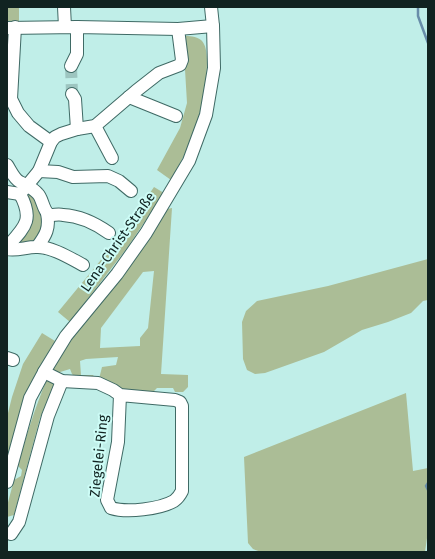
<svg xmlns="http://www.w3.org/2000/svg" width="435" height="559" viewBox="0 0 435 559" font-family="'Fira Sans',sans-serif">
	<style>
		.green { fill: #abbd96; fill-rule: evenodd }
		.lines { fill: none; stroke-linecap: round; stroke-linejoin: round }
		.stream { stroke: #688da9; stroke-width: 2.5 }
		.minor-tunnel { stroke: #9dc5c0; stroke-width: 12; stroke-dasharray: 12 6; stroke-linecap: butt }
		.minor-casing { stroke: #3f6a65; stroke-width: 14 }
		.minor { stroke: #fff; stroke-width: 12 }
		.labels { text-anchor: middle; dominant-baseline: central; stroke-width: 4; stroke-linejoin: round; paint-order: stroke }
		.street-label { font-size: 14px; fill: #112321; stroke: #cdfcf6 }
	</style>
	<rect width="100%" height="100%" fill="#c0eee8"/>
	<g class="green">
		<rect x="7" y="7" width="12" height="17"/>
		<path d="M 183,36 C 189,36 196,36 201,40 C 215,51 201,114 195,129 C 189,147 180,163 171,180 L 157,170 L 180,128 L 187,103 Z"/>
		<path d="M 154,187 L 164,193 L 127,248 L 70,322 L 58,312 L 119,238 Z"/>
		<path d="M 31,192 L 48,222 L 36,246 L 15,248 L 25,193 Z"/>
		<path d="M 172,208 L 161,374 L 188,375 L 188,387 L 183,392 L 175,392 L 173,388 L 157,388 L 152,393 L 124,392 L 119,387 L 99,379 L 102,367 L 116,365 L 118,357 L 86,359 L 80,361 L 81,375 L 93,375 L 95,378 L 75,377 L 72,374 L 70,369 L 57,373 L 54,372 L 52,366 L 66,345 L 132,261 L 167,209 ZM 154,271 L 148,328 L 140,338 L 140,346 L 100,348 L 101,328 L 143,272 Z"/>
		<path d="M 428,259 L 428,300 L 423,301 L 411,313 L 388,322 L 362,330 L 324,352 L 265,373 L 255,374 L 247,370 L 243,359 L 242,322 L 246,311 L 257,301 L 328,286 Z"/>
		<path d="M 42,333 L 55,341 L 42,363 L 25,396 L 7,462 L 7,417 L 12,397 L 23,364 Z"/>
		<path d="M 47,379 L 55,382 L 40,418 L 14,515 L 7,517 L 7,506 L 14,480 L 21,476 L 22,470 L 18,466 C 26,436 35,408 47,379 Z"/>
		<path d="M 406,393 L 413,471 L 428,468 L 428,531 L 425,552 L 261,552 L 253,549 L 248,543 L 244,457 Z"/>
	</g>
	<g class="lines">
		<g class="stream">
			<path d="M 418,7 L 418,16 L 428,43"/>
			<path d="M 428,483 L 426,486 L 428,490"/>
		</g>
		<path class="minor-tunnel" d="M 71,66 L 72,94"/>
		<g class="minor-casing">
			<g id="minor">
				<path d="M 64,7 L 65,27"/>
				<path d="M 15,27 L 11,99 L 18,113 L 29,126 L 51,142"/>
				<path d="M 7,28 L 77,27 L 178,29 L 213,26"/>
				<path d="M 71,66 L 77,54 L 77,27"/>
				<path d="M 72,94 L 75,99 L 77,129"/>
				<path d="M 129,97 L 176,116"/>
				<path d="M 95,126 L 112,158"/>
				<path d="M 7,165 C 11,171 14,179 20,182 C 27,186 33,188 38,194 C 43,199 43,213 51,215 C 55,215 59,214 63,215 C 81,216 95,223 109,233"/>
				<path d="M 39,171 L 58,172 L 73,177 L 108,176 L 119,181 L 131,191"/>
				<path d="M 7,192 L 20,194"/>
				<path d="M 7,247 C 25,227 34,220 20,194 L 39,171 L 51,142 L 55,137 L 61,134 L 77,129 L 95,126 L 136,91 L 159,73 L 180,65 L 182,60 L 178,29"/>
				<path d="M 37,247 C 46,235 50,228 47,213"/>
				<path d="M 7,249 C 17,251 26,247 36,247 C 50,246 70,258 83,265"/>
				<path d="M 7,358 L 13,360"/>
				<path d="M 44,372 L 62,381 L 98,383 L 113,390 L 120,395 L 118,442 L 107,500 L 111,508 C 127,513 160,509 174,501 C 178,498 180,495 182,491 L 182,406 L 180,402 L 175,400 L 120,395"/>
				<path d="M 7,482 L 30,398 L 44,372 L 66,336 L 117,274 L 146,233 L 189,161 L 206,115 L 214,68 L 213,26 L 211,7"/>
				<path d="M 11,534 L 19,522 L 48,416 L 62,381"/>
			</g>
		</g>
		<use href="#minor" class="minor"/>
	</g>
	<g class="labels">
		<g class="street-label">
			<text transform="translate(118 242) rotate(-55)">Lena-Christ-Straße</text>
			<text transform="translate(99 456) rotate(-84)">Ziegelei-Ring</text>
		</g>
	</g>
	<rect width="435" height="559" fill="none" stroke="#112321" stroke-width="16"/>
</svg>
